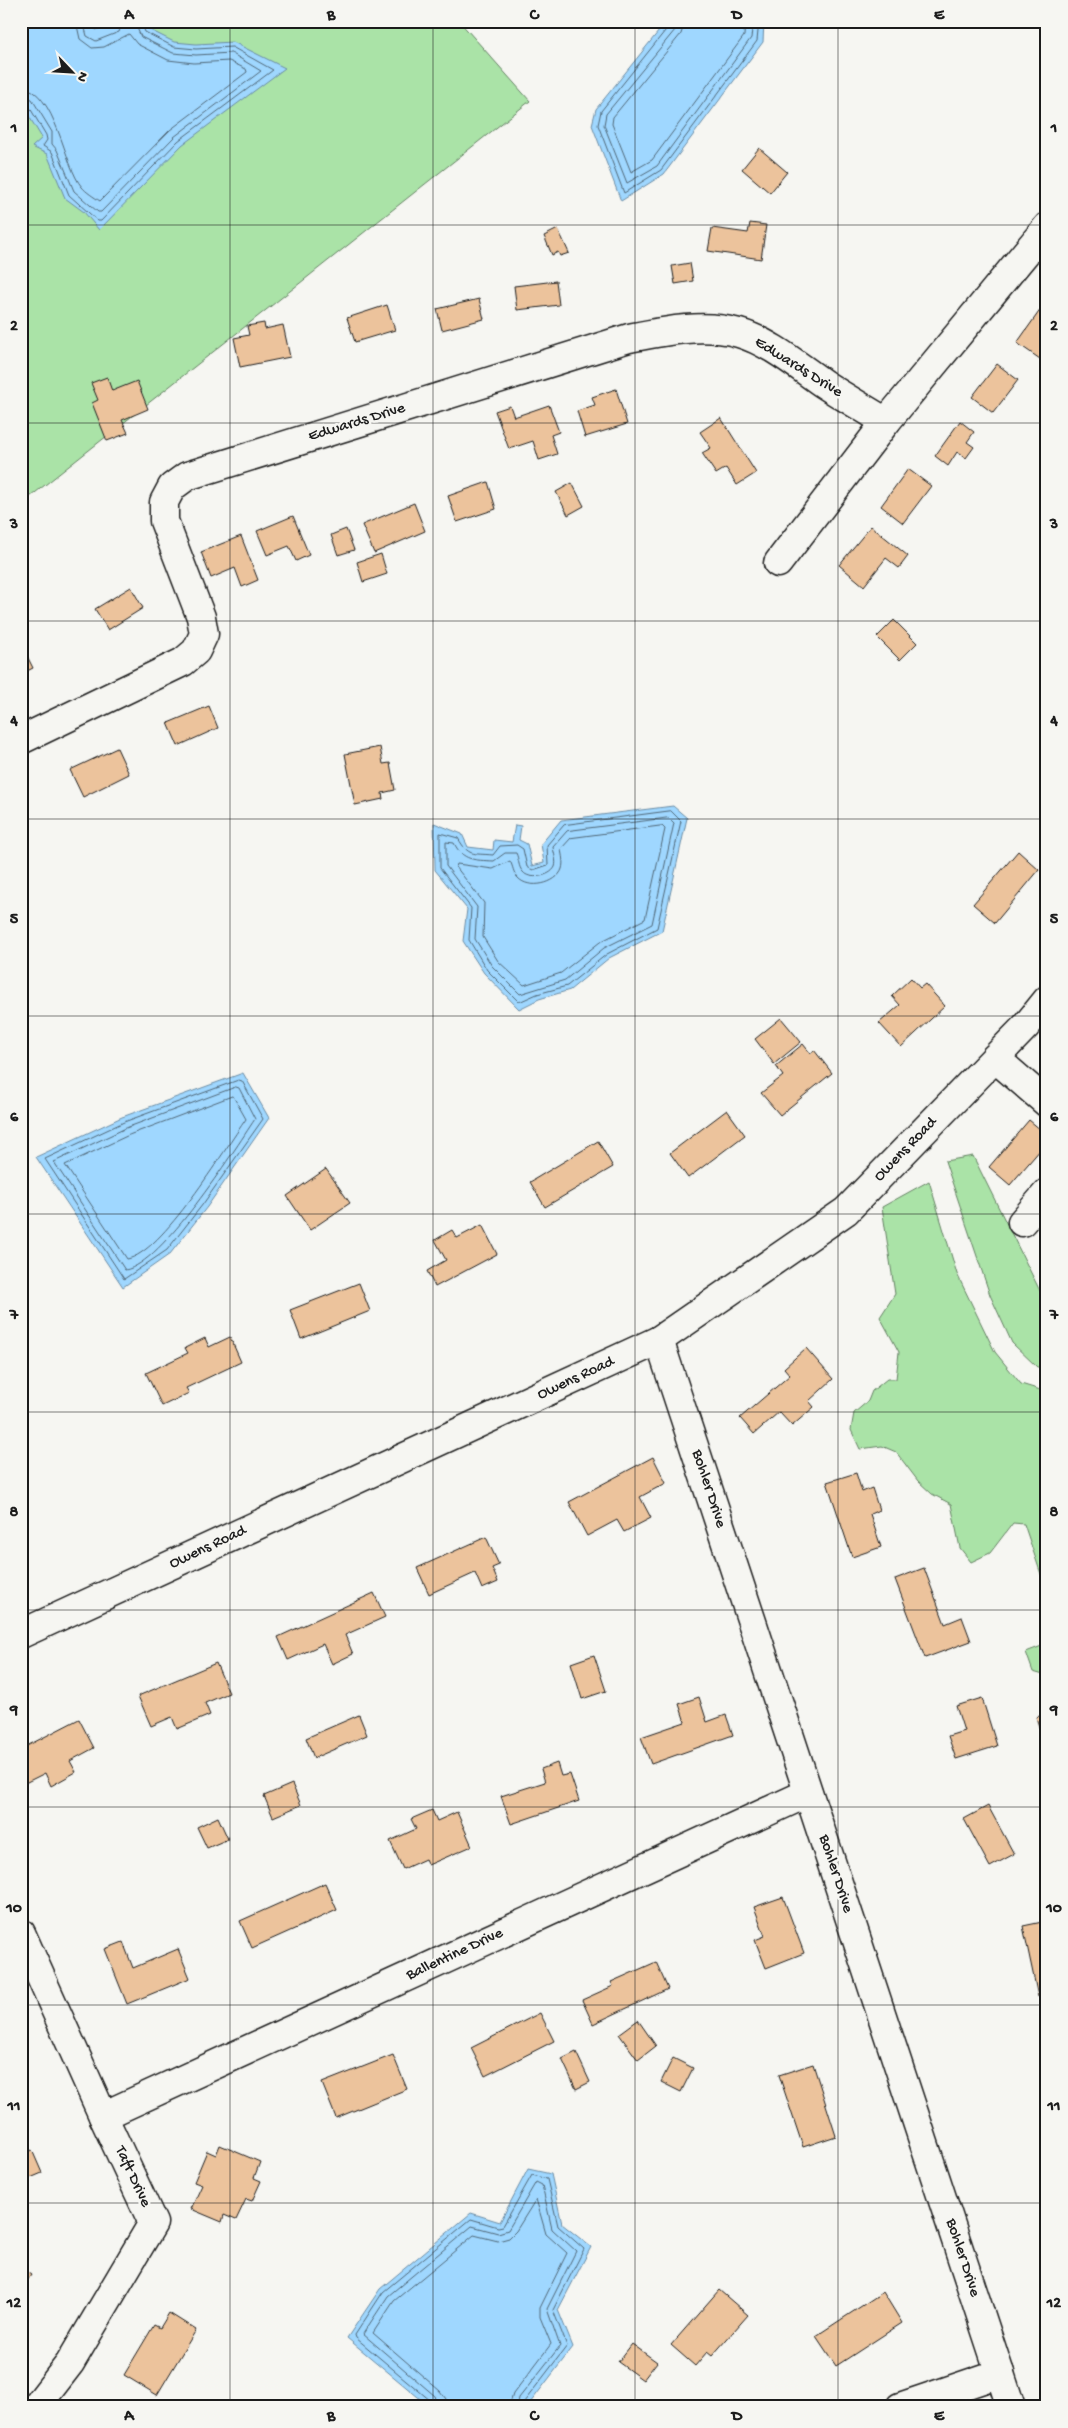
<svg xmlns="http://www.w3.org/2000/svg" width="1068" height="2428" viewBox="0 0 1068 2428" font-family="'Gochi Hand',sans-serif">
	<style>
		.green { fill: #aae3a7; stroke: #638062 }
		.water { fill: #9fd7ff; stroke: #6b8ca4 }
		.lines { fill: none; stroke-linecap: round; stroke-linejoin: round }
		.shore { stroke: #506777; stroke-width: 1 }
		.building { fill: #ecc39c; stroke: #1c1c1c }
		.minor-casing { stroke: #1c1c1c; stroke-width: 31 }
		.minor { stroke: #f6f6f2; stroke-width: 28 }
		.grid { fill: none; stroke: #1c1c1c; stroke-width: 1; stroke-opacity: 0.55 }
		.labels { text-anchor: middle; dominant-baseline: central; stroke-width: 5; stroke-linejoin: round; paint-order: stroke }
		.street-label { font-size: 16px; fill: #1c1c1c; stroke: #f6f6f2 }
		.neatline { fill: none; stroke: #1c1c1c; stroke-width: 2 }
		.grid-label { font-size: 16px; text-anchor: middle; font-weight: bold; fill: #1c1c1c }
	</style>
	<rect width="100%" height="100%" fill="#f6f6f2"/>
	<filter id="ink" filterUnits="userSpaceOnUse"><feTurbulence type="fractalNoise" baseFrequency=".02" numOctaves="2"/><feDisplacementMap in="SourceGraphic" scale="10" xChannelSelector="R" yChannelSelector="G"/><feConvolveMatrix kernelMatrix="1 2 1 2 8 2 1 2 1" color-interpolation-filters="sRGB"/></filter>
	<g filter="url(#ink)">
		<g class="green">
			<path d="M 21,21 L 459,21 L 530,101 L 21,504 Z"/>
			<path d="M 973,1156 L 1047,1305 L 1047,1367 L 1037,1367 L 1012,1343 L 990,1295 L 945,1161 Z"/>
			<path d="M 929,1181 L 957,1274 L 995,1352 L 1021,1384 L 1047,1392 L 1047,1592 L 1024,1524 L 1013,1523 L 990,1553 L 971,1562 L 960,1548 L 951,1504 L 932,1494 L 918,1481 L 896,1452 L 882,1446 L 860,1449 L 851,1430 L 854,1413 L 868,1401 L 872,1391 L 887,1379 L 896,1379 L 899,1352 L 880,1317 L 895,1294 L 882,1207 Z"/>
			<path d="M 1047,1644 L 1047,1676 L 1033,1672 L 1026,1652 Z"/>
		</g>
		<g class="water">
			<path d="M 21,21 L 94,21 L 96,30 L 117,21 L 145,21 L 148,29 L 174,42 L 196,44 L 233,42 L 285,68 L 182,145 L 99,230 L 84,212 L 65,198 L 47,154 L 32,147 L 42,138 L 21,103 Z"/>
			<path d="M 667,21 L 764,21 L 763,42 L 664,174 L 621,201 L 592,125 L 596,109 Z"/>
			<path d="M 673,806 L 687,818 L 662,931 L 609,958 L 570,990 L 539,999 L 519,1009 L 484,973 L 463,941 L 467,909 L 435,870 L 434,823 L 462,834 L 468,847 L 493,850 L 494,840 L 512,842 L 515,825 L 521,826 L 519,840 L 527,844 L 532,866 L 544,863 L 541,844 L 561,820 Z"/>
			<path d="M 243,1073 L 269,1118 L 207,1207 L 170,1254 L 123,1287 L 36,1157 L 122,1117 Z"/>
			<path d="M 528,2169 L 551,2174 L 562,2224 L 591,2247 L 558,2310 L 573,2347 L 527,2407 L 430,2407 L 347,2338 L 380,2289 L 471,2213 L 500,2222 Z"/>
		</g>
		<g class="lines">
			<g class="shore">
				<path d="M 83,21 L 87,36 L 96,41 L 119,32 L 123,21"/>
				<path d="M 671,21 L 669,26 L 601,111 L 598,125 L 624,193 L 661,170 L 757,41 L 759,21"/>
				<path d="M 677,21 L 675,30 L 606,114 L 604,125 L 627,183 L 657,166 L 751,38 L 753,21"/>
				<path d="M 685,21 L 681,34 L 613,117 L 612,124 L 631,172 L 652,160 L 744,36 L 745,21"/>
				<path d="M 21,87 C 56,89 64,167 82,187 C 86,192 94,197 100,201 L 170,130 L 247,72 L 246,69 L 229,61 L 194,63 L 168,60 L 137,44 L 129,34 L 104,47 L 92,48 L 80,39 L 76,21"/>
				<path d="M 21,95 L 32,99 L 52,132 L 52,144 L 57,150 L 74,191 L 98,212 L 101,212 L 174,137 L 261,71 L 231,53 L 196,55 L 173,53 L 141,37 L 134,21"/>
				<path d="M 21,101 L 27,103 L 46,135 L 47,140 L 43,146 L 52,152 L 69,195 L 98,221 L 101,221 L 178,141 L 273,70 L 232,47 L 196,49 L 174,47 L 145,32 L 141,21"/>
				<path d="M 671,811 L 681,821 L 657,928 L 607,954 L 567,986 L 537,994 L 519,1002 L 487,970 L 469,940 L 471,908 L 440,868 L 440,833 L 458,838 C 469,857 472,853 493,855 L 500,846 L 517,845 L 523,849 L 527,867 L 533,870 L 548,865 L 547,845 L 564,825 Z"/>
				<path d="M 669,818 L 674,823 L 652,924 L 604,948 L 565,980 L 520,994 L 492,966 L 475,939 L 477,907 L 446,866 L 446,842 L 454,843 C 463,861 474,860 494,861 L 505,853 L 516,853 C 519,859 518,867 523,872 C 529,880 550,877 555,867 C 557,861 554,854 553,847 L 567,831 Z"/>
				<path d="M 662,826 L 665,829 L 645,919 L 600,942 L 561,973 L 524,985 L 498,961 L 483,937 L 484,903 L 456,867 L 457,864 L 493,869 L 510,861 C 513,866 513,873 518,878 C 529,890 557,884 562,869 C 564,862 562,856 561,849 L 571,838 Z"/>
				<path d="M 239,1080 L 242,1081 L 263,1119 L 203,1204 L 167,1250 L 124,1279 L 45,1159 L 124,1122 Z"/>
				<path d="M 236,1087 L 239,1088 L 255,1119 C 233,1152 162,1264 125,1270 L 54,1162 L 126,1128 Z"/>
				<path d="M 233,1096 L 246,1119 C 225,1149 161,1254 127,1259 L 65,1165 L 129,1135 Z"/>
				<path d="M 433,2407 L 431,2401 L 356,2338 L 355,2335 L 383,2292 L 471,2219 L 498,2227 L 503,2226 L 532,2175 L 547,2179 L 558,2226 L 584,2249 L 553,2310 L 567,2346 L 524,2402 L 523,2407"/>
				<path d="M 439,2407 L 435,2396 L 363,2334 L 388,2296 L 472,2226 L 498,2233 L 508,2230 L 536,2182 L 542,2185 L 552,2229 L 576,2251 L 547,2309 L 560,2346 L 519,2398 L 517,2407"/>
				<path d="M 447,2407 L 446,2399 L 440,2391 L 373,2333 L 394,2301 L 474,2235 L 498,2241 L 509,2238 L 516,2231 L 536,2199 L 546,2234 L 567,2253 L 540,2308 L 540,2317 L 551,2344 L 513,2394 L 509,2407"/>
			</g>
		</g>
		<g class="building">
			<path d="M 759,148 L 787,172 L 770,193 L 742,169 Z"/>
			<path d="M 750,223 L 766,225 L 761,259 L 708,251 L 712,228 L 748,233 Z"/>
			<path d="M 558,229 L 569,253 L 560,256 L 558,252 L 552,255 L 544,236 Z"/>
			<path d="M 690,263 L 693,281 L 675,284 L 672,266 Z"/>
			<path d="M 556,281 L 559,305 L 517,310 L 514,286 Z"/>
			<path d="M 479,299 L 484,319 L 442,330 L 437,309 Z"/>
			<path d="M 387,305 L 395,330 L 355,342 L 347,318 Z"/>
			<path d="M 1041,309 L 1047,313 L 1047,349 L 1040,359 L 1017,343 Z"/>
			<path d="M 264,323 L 265,329 L 283,325 L 290,357 L 240,367 L 234,338 L 249,335 L 247,326 Z"/>
			<path d="M 997,364 L 1018,380 L 993,413 L 972,397 Z"/>
			<path d="M 107,377 L 112,391 L 137,381 L 148,409 L 122,420 L 128,433 L 107,441 L 92,403 L 98,400 L 91,383 Z"/>
			<path d="M 616,389 L 627,424 L 585,437 L 577,411 L 595,405 L 592,397 Z"/>
			<path d="M 549,405 L 559,432 L 551,435 L 557,454 L 539,460 L 533,441 L 509,449 L 495,411 L 510,406 L 514,417 Z"/>
			<path d="M 721,418 L 756,473 L 737,485 L 726,468 L 716,474 L 702,453 L 711,448 L 700,432 Z"/>
			<path d="M 960,421 L 974,432 L 967,442 L 974,447 L 966,458 L 957,452 L 948,466 L 935,456 Z"/>
			<path d="M 908,469 L 931,486 L 903,523 L 881,506 Z"/>
			<path d="M 488,482 L 496,509 L 457,522 L 448,496 Z"/>
			<path d="M 572,483 L 584,506 L 568,515 L 556,492 Z"/>
			<path d="M 414,503 L 425,531 L 374,553 L 362,525 Z"/>
			<path d="M 293,516 L 309,555 L 296,561 L 289,546 L 267,555 L 257,531 Z"/>
			<path d="M 871,526 L 908,556 L 899,568 L 886,558 L 864,586 L 839,565 Z"/>
			<path d="M 346,529 L 354,550 L 338,555 L 331,535 Z"/>
			<path d="M 241,536 L 258,580 L 242,587 L 235,568 L 211,578 L 201,552 Z"/>
			<path d="M 381,554 L 387,574 L 363,582 L 357,562 Z"/>
			<path d="M 131,587 L 143,608 L 108,630 L 95,609 Z"/>
			<path d="M 894,620 L 917,643 L 900,660 L 877,637 Z"/>
			<path d="M 22,646 L 33,668 L 21,674 L 21,647 Z"/>
			<path d="M 209,706 L 218,728 L 178,746 L 168,723 Z"/>
			<path d="M 380,747 L 383,764 L 390,763 L 395,790 L 382,793 L 383,799 L 355,805 L 345,754 Z"/>
			<path d="M 117,748 L 129,774 L 83,797 L 70,770 Z"/>
			<path d="M 1018,851 L 1039,870 L 995,923 L 973,904 Z"/>
			<path d="M 911,978 L 920,988 L 925,984 L 945,1006 L 901,1047 L 879,1023 L 900,1005 L 892,996 Z"/>
			<path d="M 781,1018 L 801,1042 L 774,1064 L 755,1039 Z"/>
			<path d="M 803,1044 L 811,1054 L 814,1050 L 832,1073 L 780,1115 L 761,1093 L 783,1076 L 776,1066 Z"/>
			<path d="M 727,1110 L 745,1135 L 688,1178 L 670,1153 Z"/>
			<path d="M 1029,1120 L 1047,1135 L 1047,1142 L 1010,1185 L 989,1167 Z"/>
			<path d="M 598,1141 L 613,1167 L 545,1207 L 530,1182 Z"/>
			<path d="M 326,1169 L 350,1203 L 310,1230 L 287,1196 Z"/>
			<path d="M 482,1225 L 497,1254 L 435,1287 L 427,1271 L 446,1260 L 435,1240 L 452,1230 L 457,1238 Z"/>
			<path d="M 359,1283 L 370,1311 L 301,1339 L 290,1310 Z"/>
			<path d="M 230,1337 L 241,1362 L 186,1388 L 189,1393 L 162,1406 L 146,1373 L 188,1353 L 185,1348 L 205,1338 L 209,1347 Z"/>
			<path d="M 806,1348 L 833,1379 L 809,1401 L 814,1407 L 792,1426 L 779,1412 L 754,1434 L 740,1418 L 790,1375 L 784,1368 Z"/>
			<path d="M 653,1457 L 666,1483 L 640,1497 L 651,1518 L 624,1532 L 617,1520 L 587,1536 L 569,1502 Z"/>
			<path d="M 856,1473 L 862,1492 L 872,1488 L 879,1510 L 870,1514 L 881,1547 L 852,1557 L 827,1482 Z"/>
			<path d="M 486,1537 L 499,1565 L 492,1568 L 498,1582 L 482,1589 L 475,1573 L 429,1594 L 417,1568 Z"/>
			<path d="M 924,1568 L 945,1624 L 962,1617 L 971,1641 L 925,1658 L 895,1579 Z"/>
			<path d="M 374,1593 L 385,1617 L 345,1635 L 353,1654 L 332,1664 L 323,1644 L 288,1660 L 278,1637 Z"/>
			<path d="M 594,1655 L 606,1691 L 582,1699 L 571,1663 Z"/>
			<path d="M 216,1663 L 229,1693 L 205,1703 L 210,1715 L 177,1729 L 172,1717 L 151,1726 L 138,1696 Z"/>
			<path d="M 699,1697 L 707,1722 L 726,1715 L 733,1735 L 651,1764 L 641,1737 L 685,1722 L 679,1704 Z"/>
			<path d="M 982,1698 L 997,1746 L 956,1759 L 948,1736 L 964,1731 L 956,1706 Z"/>
			<path d="M 1047,1714 L 1047,1750 L 1046,1750 L 1036,1717 Z"/>
			<path d="M 359,1715 L 367,1735 L 314,1758 L 306,1738 Z"/>
			<path d="M 79,1719 L 94,1748 L 70,1761 L 76,1772 L 51,1786 L 45,1773 L 21,1785 L 21,1749 Z"/>
			<path d="M 557,1763 L 561,1776 L 570,1774 L 579,1801 L 511,1824 L 501,1796 L 545,1782 L 541,1769 Z"/>
			<path d="M 292,1784 L 301,1805 L 273,1817 L 264,1796 Z"/>
			<path d="M 988,1806 L 1014,1854 L 990,1867 L 964,1819 Z"/>
			<path d="M 432,1810 L 437,1821 L 457,1812 L 472,1846 L 428,1865 L 425,1859 L 403,1869 L 390,1841 L 416,1829 L 411,1819 Z"/>
			<path d="M 218,1817 L 228,1839 L 207,1848 L 197,1827 Z"/>
			<path d="M 325,1883 L 337,1910 L 252,1948 L 240,1921 Z"/>
			<path d="M 783,1897 L 804,1953 L 766,1968 L 755,1940 L 765,1936 L 754,1907 Z"/>
			<path d="M 1047,1921 L 1047,1995 L 1038,1997 L 1023,1926 Z"/>
			<path d="M 123,1942 L 133,1968 L 178,1949 L 190,1978 L 127,2004 L 105,1949 Z"/>
			<path d="M 656,1962 L 668,1989 L 593,2024 L 582,2000 L 613,1986 L 611,1982 Z"/>
			<path d="M 540,2013 L 554,2041 L 485,2076 L 471,2048 Z"/>
			<path d="M 638,2020 L 656,2046 L 638,2060 L 619,2034 Z"/>
			<path d="M 576,2052 L 590,2082 L 576,2089 L 562,2059 Z"/>
			<path d="M 393,2055 L 407,2089 L 336,2118 L 322,2083 Z"/>
			<path d="M 673,2058 L 693,2068 L 681,2092 L 661,2082 Z"/>
			<path d="M 813,2064 L 836,2136 L 803,2147 L 779,2075 Z"/>
			<path d="M 220,2145 L 260,2162 L 254,2178 L 261,2181 L 252,2201 L 246,2199 L 236,2220 L 224,2215 L 222,2222 L 191,2209 L 202,2185 L 194,2182 L 207,2151 L 216,2155 Z"/>
			<path d="M 32,2150 L 42,2173 L 21,2182 L 21,2155 Z"/>
			<path d="M 21,2268 L 31,2275 L 21,2290 Z"/>
			<path d="M 719,2290 L 748,2315 L 712,2356 L 707,2352 L 695,2366 L 671,2345 Z"/>
			<path d="M 883,2292 L 902,2323 L 836,2366 L 816,2336 Z"/>
			<path d="M 169,2313 L 196,2330 L 157,2395 L 124,2375 L 154,2325 L 160,2328 Z"/>
			<path d="M 632,2344 L 657,2362 L 643,2380 L 618,2362 Z"/>
		</g>
		<g class="lines">
			<g class="minor-casing">
				<g id="minor">
					<path d="M 778,563 L 886,422 L 1047,227"/>
					<path d="M 21,740 L 183,662 L 196,651 L 204,634 L 201,617 L 164,521 L 164,502 L 172,487 L 187,476 L 629,338 C 665,331 703,323 739,333 C 770,342 798,366 824,384 C 844,397 865,409 886,422"/>
					<path d="M 995,1058 L 1047,1103"/>
					<path d="M 1022,1222 L 1047,1193"/>
					<path d="M 659,1340 L 1011,2407"/>
					<path d="M 21,1634 L 659,1340 L 846,1211 L 1026,1026 L 1047,1000"/>
					<path d="M 21,1933 L 103,2116 L 153,2223 L 70,2363 L 36,2407"/>
					<path d="M 103,2116 L 808,1793"/>
					<path d="M 900,2407 L 1000,2373"/>
				</g>
			</g>
			<use href="#minor" class="minor"/>
		</g>
	</g>
	<path class="grid" d="M 230,21 L 230,2407M 433,21 L 433,2407M 635,21 L 635,2407M 838,21 L 838,2407M 21,225 L 1047,225M 21,423 L 1047,423M 21,621 L 1047,621M 21,819 L 1047,819M 21,1016 L 1047,1016M 21,1214 L 1047,1214M 21,1412 L 1047,1412M 21,1610 L 1047,1610M 21,1807 L 1047,1807M 21,2005 L 1047,2005M 21,2203 L 1047,2203"/>
	<g class="labels">
		<g class="street-label">
			<text transform="translate(798 368) rotate(32)">Edwards Drive</text>
			<text transform="translate(357 423) rotate(-17)">Edwards Drive</text>
			<text transform="translate(906 1150) rotate(-46)">Owens Road</text>
			<text transform="translate(576 1379) rotate(-25)">Owens Road</text>
			<text transform="translate(708 1489) rotate(72)">Bohler Drive</text>
			<text transform="translate(208 1548) rotate(-25)">Owens Road</text>
			<text transform="translate(835 1874) rotate(72)">Bohler Drive</text>
			<text transform="translate(455 1955) rotate(-25)">Ballentine Drive</text>
			<text transform="translate(132 2177) rotate(65)">Taft Drive</text>
			<text transform="translate(962 2258) rotate(72)">Bohler Drive</text>
		</g>
	</g>
	<rect width="1068" height="2428" fill="none" stroke="#f6f6f2" stroke-width="55"/>
	<g transform="translate(72 72) rotate(115)" stroke="#f6f6f2" stroke-width="4" paint-order="stroke">
	<path d="M0-4L9 19L0 12L-9 19Z" fill="#1c1c1c"/>
	<text y="-8" font-size="14" font-weight="bold" text-anchor="middle" fill="#1c1c1c">N</text>
	</g>
	<rect x="28" y="28" width="1012" height="2372" class="neatline"/>
	<g class="grid-label">
		<text x="129" y="19">A</text>
		<text x="331" y="19">B</text>
		<text x="534" y="19">C</text>
		<text x="737" y="19">D</text>
		<text x="939" y="19">E</text>
		<text x="14" y="132">1</text>
		<text x="1054" y="132">1</text>
		<text x="14" y="330">2</text>
		<text x="1054" y="330">2</text>
		<text x="14" y="528">3</text>
		<text x="1054" y="528">3</text>
		<text x="14" y="725">4</text>
		<text x="1054" y="725">4</text>
		<text x="14" y="923">5</text>
		<text x="1054" y="923">5</text>
		<text x="14" y="1121">6</text>
		<text x="1054" y="1121">6</text>
		<text x="14" y="1319">7</text>
		<text x="1054" y="1319">7</text>
		<text x="14" y="1516">8</text>
		<text x="1054" y="1516">8</text>
		<text x="14" y="1714">9</text>
		<text x="1054" y="1714">9</text>
		<text x="14" y="1912">10</text>
		<text x="1054" y="1912">10</text>
		<text x="14" y="2110">11</text>
		<text x="1054" y="2110">11</text>
		<text x="14" y="2307">12</text>
		<text x="1054" y="2307">12</text>
		<text x="129" y="2420">A</text>
		<text x="331" y="2420">B</text>
		<text x="534" y="2420">C</text>
		<text x="737" y="2420">D</text>
		<text x="939" y="2420">E</text>
	</g>
</svg>
